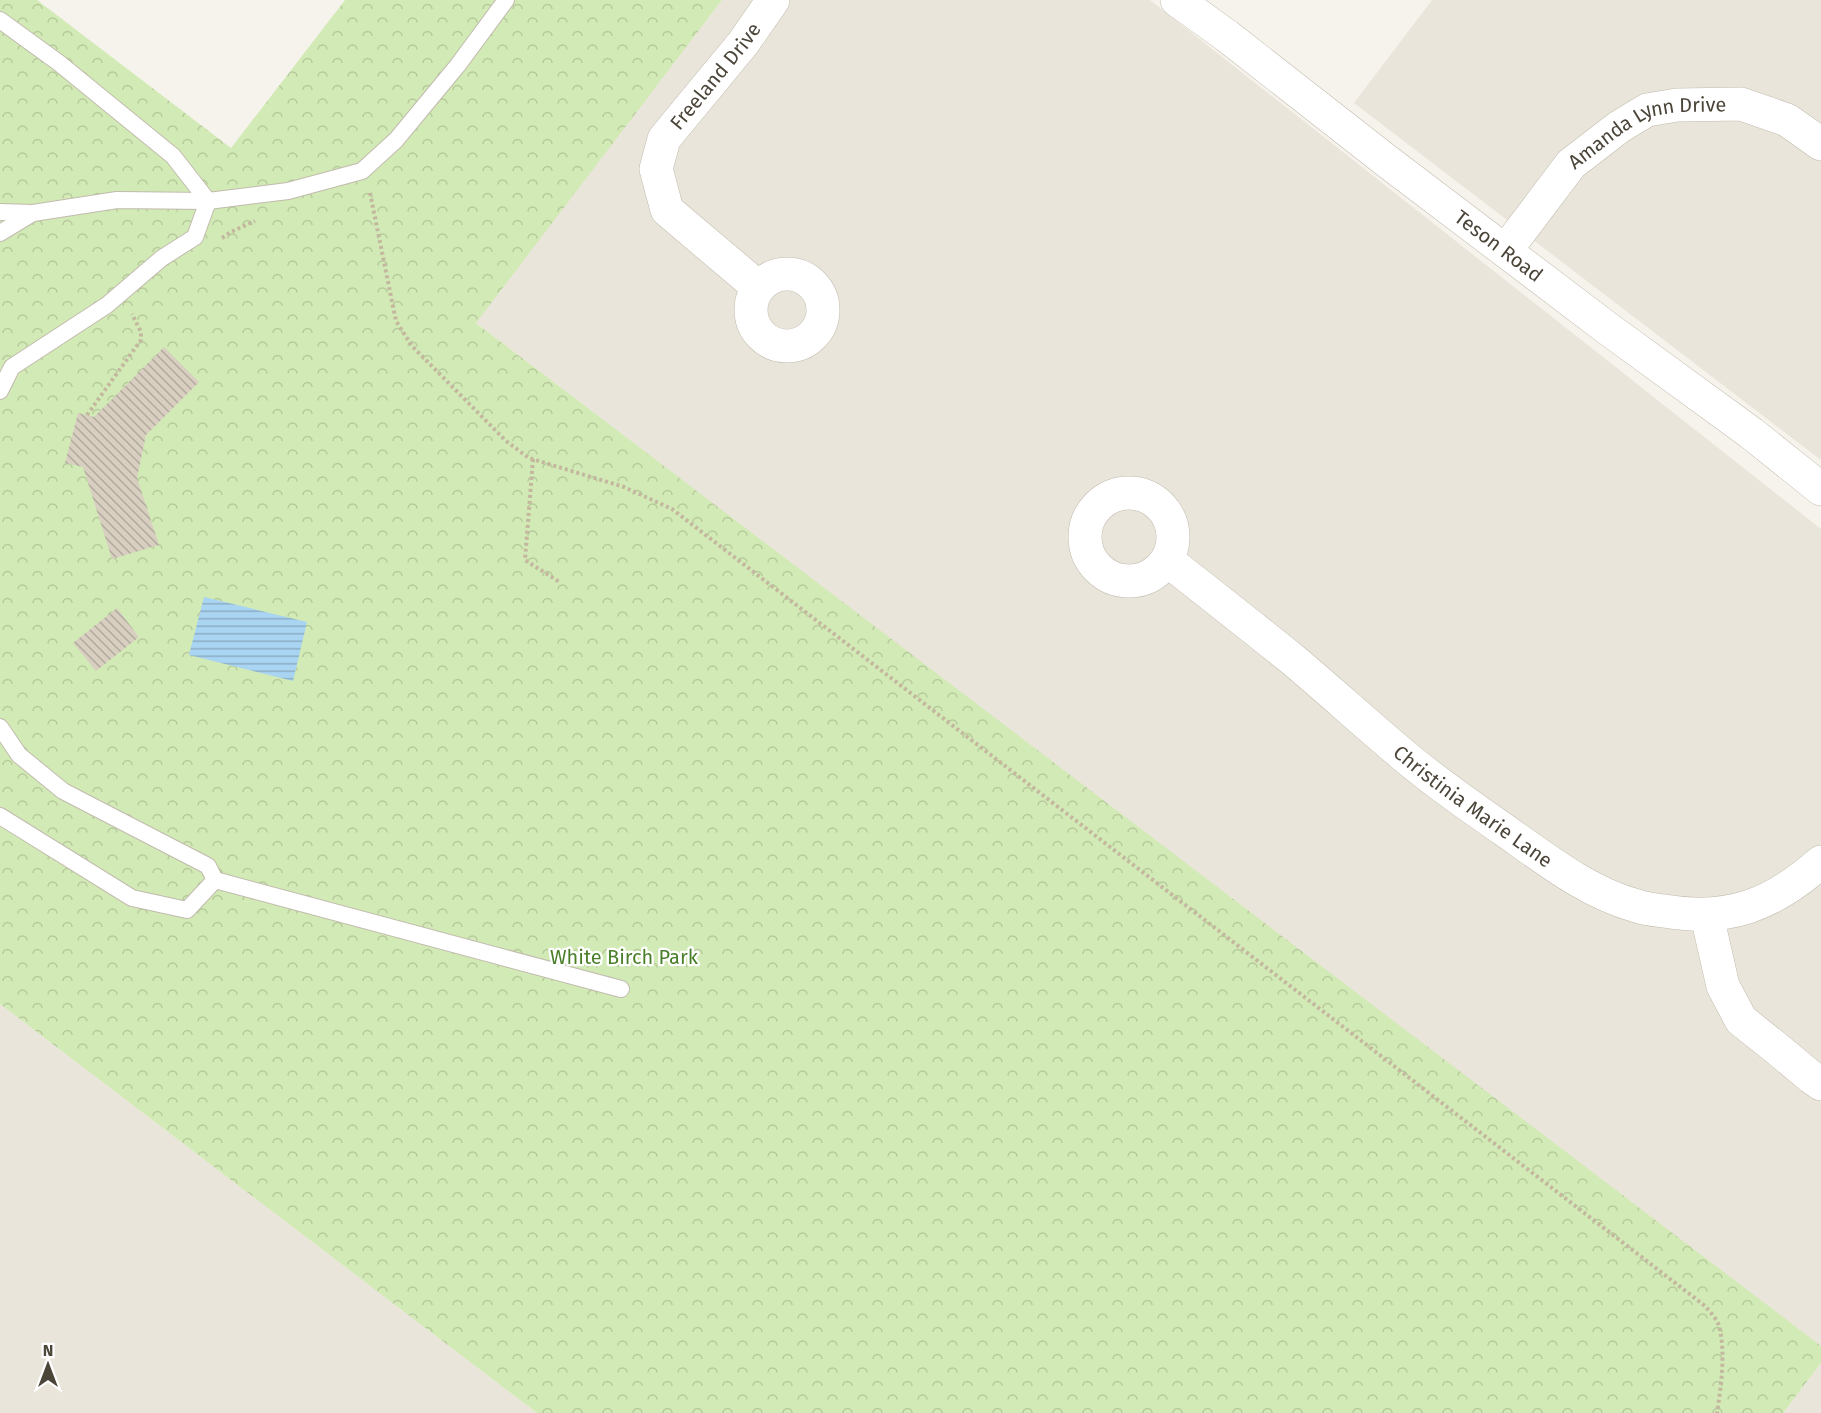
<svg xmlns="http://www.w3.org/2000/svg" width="1821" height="1413" viewBox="0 0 1821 1413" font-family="'Fira Sans',sans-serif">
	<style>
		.residential { fill: #eae5da }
		.forest { fill: url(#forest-crowns) }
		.water { fill: url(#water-rules) }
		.building { fill: url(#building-back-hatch) }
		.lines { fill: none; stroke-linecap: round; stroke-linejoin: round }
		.service-casing { stroke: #c2bbae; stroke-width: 18 }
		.minor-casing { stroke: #c2bbae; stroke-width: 34 }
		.tertiary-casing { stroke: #c2bbae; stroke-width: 34 }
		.path { stroke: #c4b79f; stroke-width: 4; stroke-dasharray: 3 3; stroke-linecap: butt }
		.service { stroke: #fff; stroke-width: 16 }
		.minor { stroke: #fff; stroke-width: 33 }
		.tertiary { stroke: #fff; stroke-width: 33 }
		.labels { text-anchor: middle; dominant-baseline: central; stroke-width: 4.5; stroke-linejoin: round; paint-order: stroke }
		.street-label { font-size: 20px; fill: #4b4439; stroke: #fff }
		.park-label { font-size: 20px; fill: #4a7f2a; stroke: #fff }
	</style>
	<defs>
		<pattern id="forest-crowns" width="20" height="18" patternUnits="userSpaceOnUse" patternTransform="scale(1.5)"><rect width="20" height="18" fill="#d2eab5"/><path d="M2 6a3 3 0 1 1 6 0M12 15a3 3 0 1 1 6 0" fill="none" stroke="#b6ca9c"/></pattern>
		<pattern id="water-rules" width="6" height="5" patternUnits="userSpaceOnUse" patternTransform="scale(1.5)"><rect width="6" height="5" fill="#a9d4f2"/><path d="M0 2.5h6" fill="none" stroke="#8caec5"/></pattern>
		<pattern id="building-back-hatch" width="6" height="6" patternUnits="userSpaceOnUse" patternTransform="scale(1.5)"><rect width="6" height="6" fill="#d8cfc1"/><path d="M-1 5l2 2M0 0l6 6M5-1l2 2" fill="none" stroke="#b1aa9e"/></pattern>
	</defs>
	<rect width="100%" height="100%" fill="#f6f3ec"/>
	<g class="residential">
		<path d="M 722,0 L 1150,0 L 1821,529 L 1821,1350 L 475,322 Z"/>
		<path d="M 1432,0 L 1821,0 L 1821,460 L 1354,103 Z"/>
		<path d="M 0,1004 L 537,1413 L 0,1413 Z"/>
		<path d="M 1821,1363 L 1821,1413 L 1783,1413 Z"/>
	</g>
	<path class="forest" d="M 0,0 L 37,0 L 231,148 L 345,0 L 722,0 L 476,323 L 1821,1346 L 1821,1363 L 1783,1413 L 537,1413 L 0,1004 Z"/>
	<path class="water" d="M 204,597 L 307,622 L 293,681 L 189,655 Z"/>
	<g class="building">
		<path d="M 164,347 L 199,382 L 146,435 L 137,478 L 159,545 L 112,559 L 83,467 L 65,463 L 78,413 L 94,417 Z"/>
		<path d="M 117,608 L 139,637 L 96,671 L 73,643 Z"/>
	</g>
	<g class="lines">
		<g class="service-casing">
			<g id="service">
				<path d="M 0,20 L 59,63 L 173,156 L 208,201"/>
				<path d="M 0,212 L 33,213"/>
				<path d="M 0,233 L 33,213 L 117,200 L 208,201 L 288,191 L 362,171 L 396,140 L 458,65 L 506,0"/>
				<path d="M 0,391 L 12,367 L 107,305 L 162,258 L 195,237 L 208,201"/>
				<path d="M 0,727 L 19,755 L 63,791 L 208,866 L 215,880 L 187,910 L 132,898 L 0,816"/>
				<path d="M 215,880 L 621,989"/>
			</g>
		</g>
		<g class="minor-casing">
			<g id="minor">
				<path id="s1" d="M 1506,250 L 1571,164 L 1619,127 L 1647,110 L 1677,105 L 1741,104 L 1787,120 L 1821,144"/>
				<circle cx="787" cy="310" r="36"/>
				<path id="s2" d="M 758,287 L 667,210 L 656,169 L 664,139 L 744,42 L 773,0"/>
				<circle cx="1129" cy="537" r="44"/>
				<path id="s3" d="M 1167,560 C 1209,593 1251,626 1292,659 C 1329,690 1365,723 1402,754 C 1435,782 1471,807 1507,832 C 1548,861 1589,893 1637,906 C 1645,909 1655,910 1664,911 C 1729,922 1772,905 1821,862"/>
				<path d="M 1707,916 L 1723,986 L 1741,1020 L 1775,1047 L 1811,1077 L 1821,1084"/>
			</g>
		</g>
		<g class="tertiary-casing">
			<g id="tertiary">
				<path id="s4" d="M 1177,0 L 1227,36 L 1388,162 L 1607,328 L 1751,433 L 1821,489"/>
			</g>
		</g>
		<g class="path">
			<path d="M 370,193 L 396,321 L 412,346 L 506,441 L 529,458 L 624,487 L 672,509 L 1705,1306 C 1710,1312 1717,1319 1719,1326 C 1726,1353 1721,1386 1717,1413"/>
			<path d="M 222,238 L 231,232 L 255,221"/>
			<path d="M 87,415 L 141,340 L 141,332 L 132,314"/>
			<path d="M 533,459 L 525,560 L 561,583"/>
		</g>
		<use href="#service" class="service"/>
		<use href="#minor" class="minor"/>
		<use href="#tertiary" class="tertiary"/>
	</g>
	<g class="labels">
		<g class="street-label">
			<text stroke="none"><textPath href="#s2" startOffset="274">Freeland Drive</textPath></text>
			<text stroke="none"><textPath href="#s1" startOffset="194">Amanda Lynn Drive</textPath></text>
			<text stroke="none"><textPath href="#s4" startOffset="405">Teson Road</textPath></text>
			<text stroke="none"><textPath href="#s3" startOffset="393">Christinia Marie Lane</textPath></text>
		</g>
		<g class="park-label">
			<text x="624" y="957">White Birch Park</text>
		</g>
	</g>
	<g transform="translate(48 1365)" stroke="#ffffff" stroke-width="4.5" paint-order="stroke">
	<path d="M0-4.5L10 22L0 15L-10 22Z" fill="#4b4439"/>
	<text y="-9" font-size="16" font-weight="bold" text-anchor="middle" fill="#4b4439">N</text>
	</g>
</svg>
